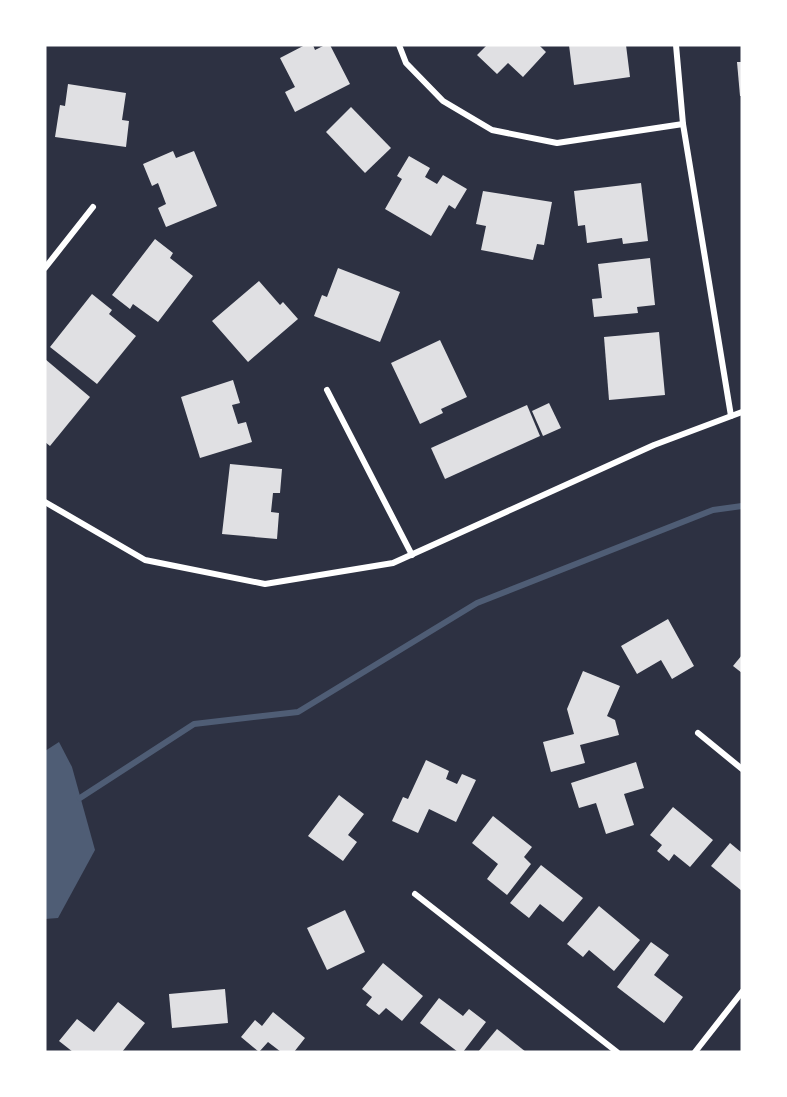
<svg xmlns="http://www.w3.org/2000/svg" width="787" height="1097" viewBox="0 0 787 1097" font-family="Cabin,sans-serif">
	<style>
		.water { fill: #4f5d75 }
		.lines { fill: none; stroke-linecap: round; stroke-linejoin: round }
		.stream { stroke: #4f5d75; stroke-width: 6 }
		.building { fill: #e0e0e3 }
		.minor { stroke: #fff; stroke-width: 6 }
	</style>
	<rect width="100%" height="100%" fill="#2d3142"/>
	<path class="water" d="M 59,742 L 72,767 L 95,850 L 58,918 L 45,919 L 45,751 Z"/>
	<g class="lines">
		<path class="stream" d="M 80,798 L 194,724 L 298,712 L 477,603 L 713,510 L 742,506"/>
	</g>
	<g class="building">
		<path d="M 305,45 L 313,45 L 315,50 L 325,45 L 330,45 L 350,84 L 295,112 L 285,92 L 295,87 L 280,58 Z"/>
		<path d="M 487,45 L 539,45 L 546,52 L 523,77 L 508,63 L 497,74 L 477,55 Z"/>
		<path d="M 569,45 L 626,45 L 630,77 L 574,85 Z"/>
		<path d="M 737,62 L 742,62 L 742,96 L 740,96 Z"/>
		<path d="M 68,84 L 126,93 L 122,120 L 129,121 L 126,147 L 55,137 L 60,105 L 65,106 Z"/>
		<path d="M 351,107 L 391,148 L 365,173 L 326,132 Z"/>
		<path d="M 173,151 L 176,158 L 194,151 L 217,206 L 166,227 L 158,208 L 166,204 L 158,183 L 152,186 L 143,164 Z"/>
		<path d="M 409,156 L 430,168 L 425,177 L 437,184 L 443,175 L 467,189 L 455,209 L 449,205 L 431,236 L 385,209 L 402,179 L 397,176 Z"/>
		<path d="M 641,183 L 648,241 L 623,244 L 622,238 L 587,243 L 585,225 L 578,226 L 574,191 Z"/>
		<path d="M 483,191 L 552,202 L 544,245 L 537,244 L 533,260 L 481,250 L 486,226 L 476,224 Z"/>
		<path d="M 155,239 L 173,253 L 170,258 L 193,276 L 158,322 L 133,304 L 130,309 L 112,295 Z"/>
		<path d="M 650,258 L 655,305 L 637,307 L 638,313 L 594,317 L 592,299 L 602,298 L 598,264 Z"/>
		<path d="M 338,268 L 400,292 L 380,342 L 314,316 L 322,295 L 327,297 Z"/>
		<path d="M 259,281 L 280,305 L 283,302 L 298,319 L 248,362 L 212,321 Z"/>
		<path d="M 92,294 L 112,310 L 109,314 L 136,336 L 97,384 L 50,347 Z"/>
		<path d="M 659,332 L 665,395 L 609,400 L 604,337 Z"/>
		<path d="M 440,340 L 467,397 L 441,409 L 443,413 L 420,424 L 391,363 Z"/>
		<path d="M 45,359 L 90,397 L 50,446 L 45,442 Z"/>
		<path d="M 233,380 L 240,403 L 232,405 L 238,424 L 246,422 L 252,442 L 200,458 L 181,397 Z"/>
		<path d="M 549,403 L 561,428 L 543,436 L 532,411 Z"/>
		<path d="M 527,405 L 540,436 L 445,479 L 431,448 Z"/>
		<path d="M 230,464 L 282,469 L 280,493 L 273,493 L 271,512 L 279,513 L 277,539 L 222,534 Z"/>
		<path d="M 668,619 L 694,666 L 672,679 L 661,660 L 637,674 L 621,646 Z"/>
		<path d="M 742,655 L 742,673 L 733,666 Z"/>
		<path d="M 583,671 L 620,686 L 607,716 L 615,720 L 619,735 L 580,745 L 585,763 L 551,772 L 543,742 L 574,734 L 567,709 Z"/>
		<path d="M 426,760 L 449,771 L 446,779 L 457,784 L 462,774 L 476,780 L 456,822 L 429,809 L 418,833 L 392,821 L 403,797 L 408,799 Z"/>
		<path d="M 636,762 L 644,788 L 624,794 L 634,825 L 606,834 L 596,803 L 579,808 L 571,783 Z"/>
		<path d="M 339,795 L 364,814 L 348,835 L 357,842 L 343,861 L 308,836 Z"/>
		<path d="M 673,807 L 713,840 L 690,867 L 674,854 L 669,861 L 657,851 L 662,845 L 650,835 Z"/>
		<path d="M 493,816 L 532,847 L 524,857 L 531,864 L 507,895 L 487,879 L 498,864 L 472,843 Z"/>
		<path d="M 730,843 L 742,853 L 742,891 L 711,866 Z"/>
		<path d="M 541,865 L 583,898 L 563,922 L 540,904 L 529,918 L 510,903 Z"/>
		<path d="M 599,906 L 640,940 L 614,971 L 589,950 L 583,957 L 567,944 Z"/>
		<path d="M 345,910 L 365,952 L 327,970 L 307,928 Z"/>
		<path d="M 651,942 L 669,955 L 654,975 L 683,997 L 664,1023 L 617,987 Z"/>
		<path d="M 383,963 L 423,996 L 402,1021 L 386,1008 L 379,1015 L 366,1005 L 372,997 L 362,989 Z"/>
		<path d="M 225,989 L 228,1023 L 172,1028 L 169,994 Z"/>
		<path d="M 439,998 L 463,1016 L 469,1009 L 486,1022 L 463,1052 L 458,1052 L 420,1023 Z"/>
		<path d="M 118,1002 L 145,1023 L 122,1052 L 73,1052 L 59,1041 L 77,1019 L 94,1032 Z"/>
		<path d="M 273,1012 L 305,1038 L 294,1052 L 281,1052 L 268,1042 L 259,1052 L 241,1037 L 255,1020 L 262,1026 Z"/>
		<path d="M 497,1029 L 526,1052 L 478,1052 Z"/>
	</g>
	<g class="lines">
		<g class="minor">
			<path d="M 399,45 L 406,63 L 443,101 L 492,130 L 557,143 L 683,124"/>
			<path d="M 676,45 L 683,124 L 731,416"/>
			<path d="M 45,268 L 93,207"/>
			<path d="M 327,390 L 412,555"/>
			<path d="M 45,502 L 145,560 L 265,584 L 393,563 L 654,445 L 742,412"/>
			<path d="M 698,733 L 742,769"/>
			<path d="M 415,894 L 617,1052"/>
			<path d="M 695,1052 L 742,992"/>
		</g>
	</g>
	<rect width="787" height="1097" fill="none" stroke="#ffffff" stroke-width="93"/>
</svg>
